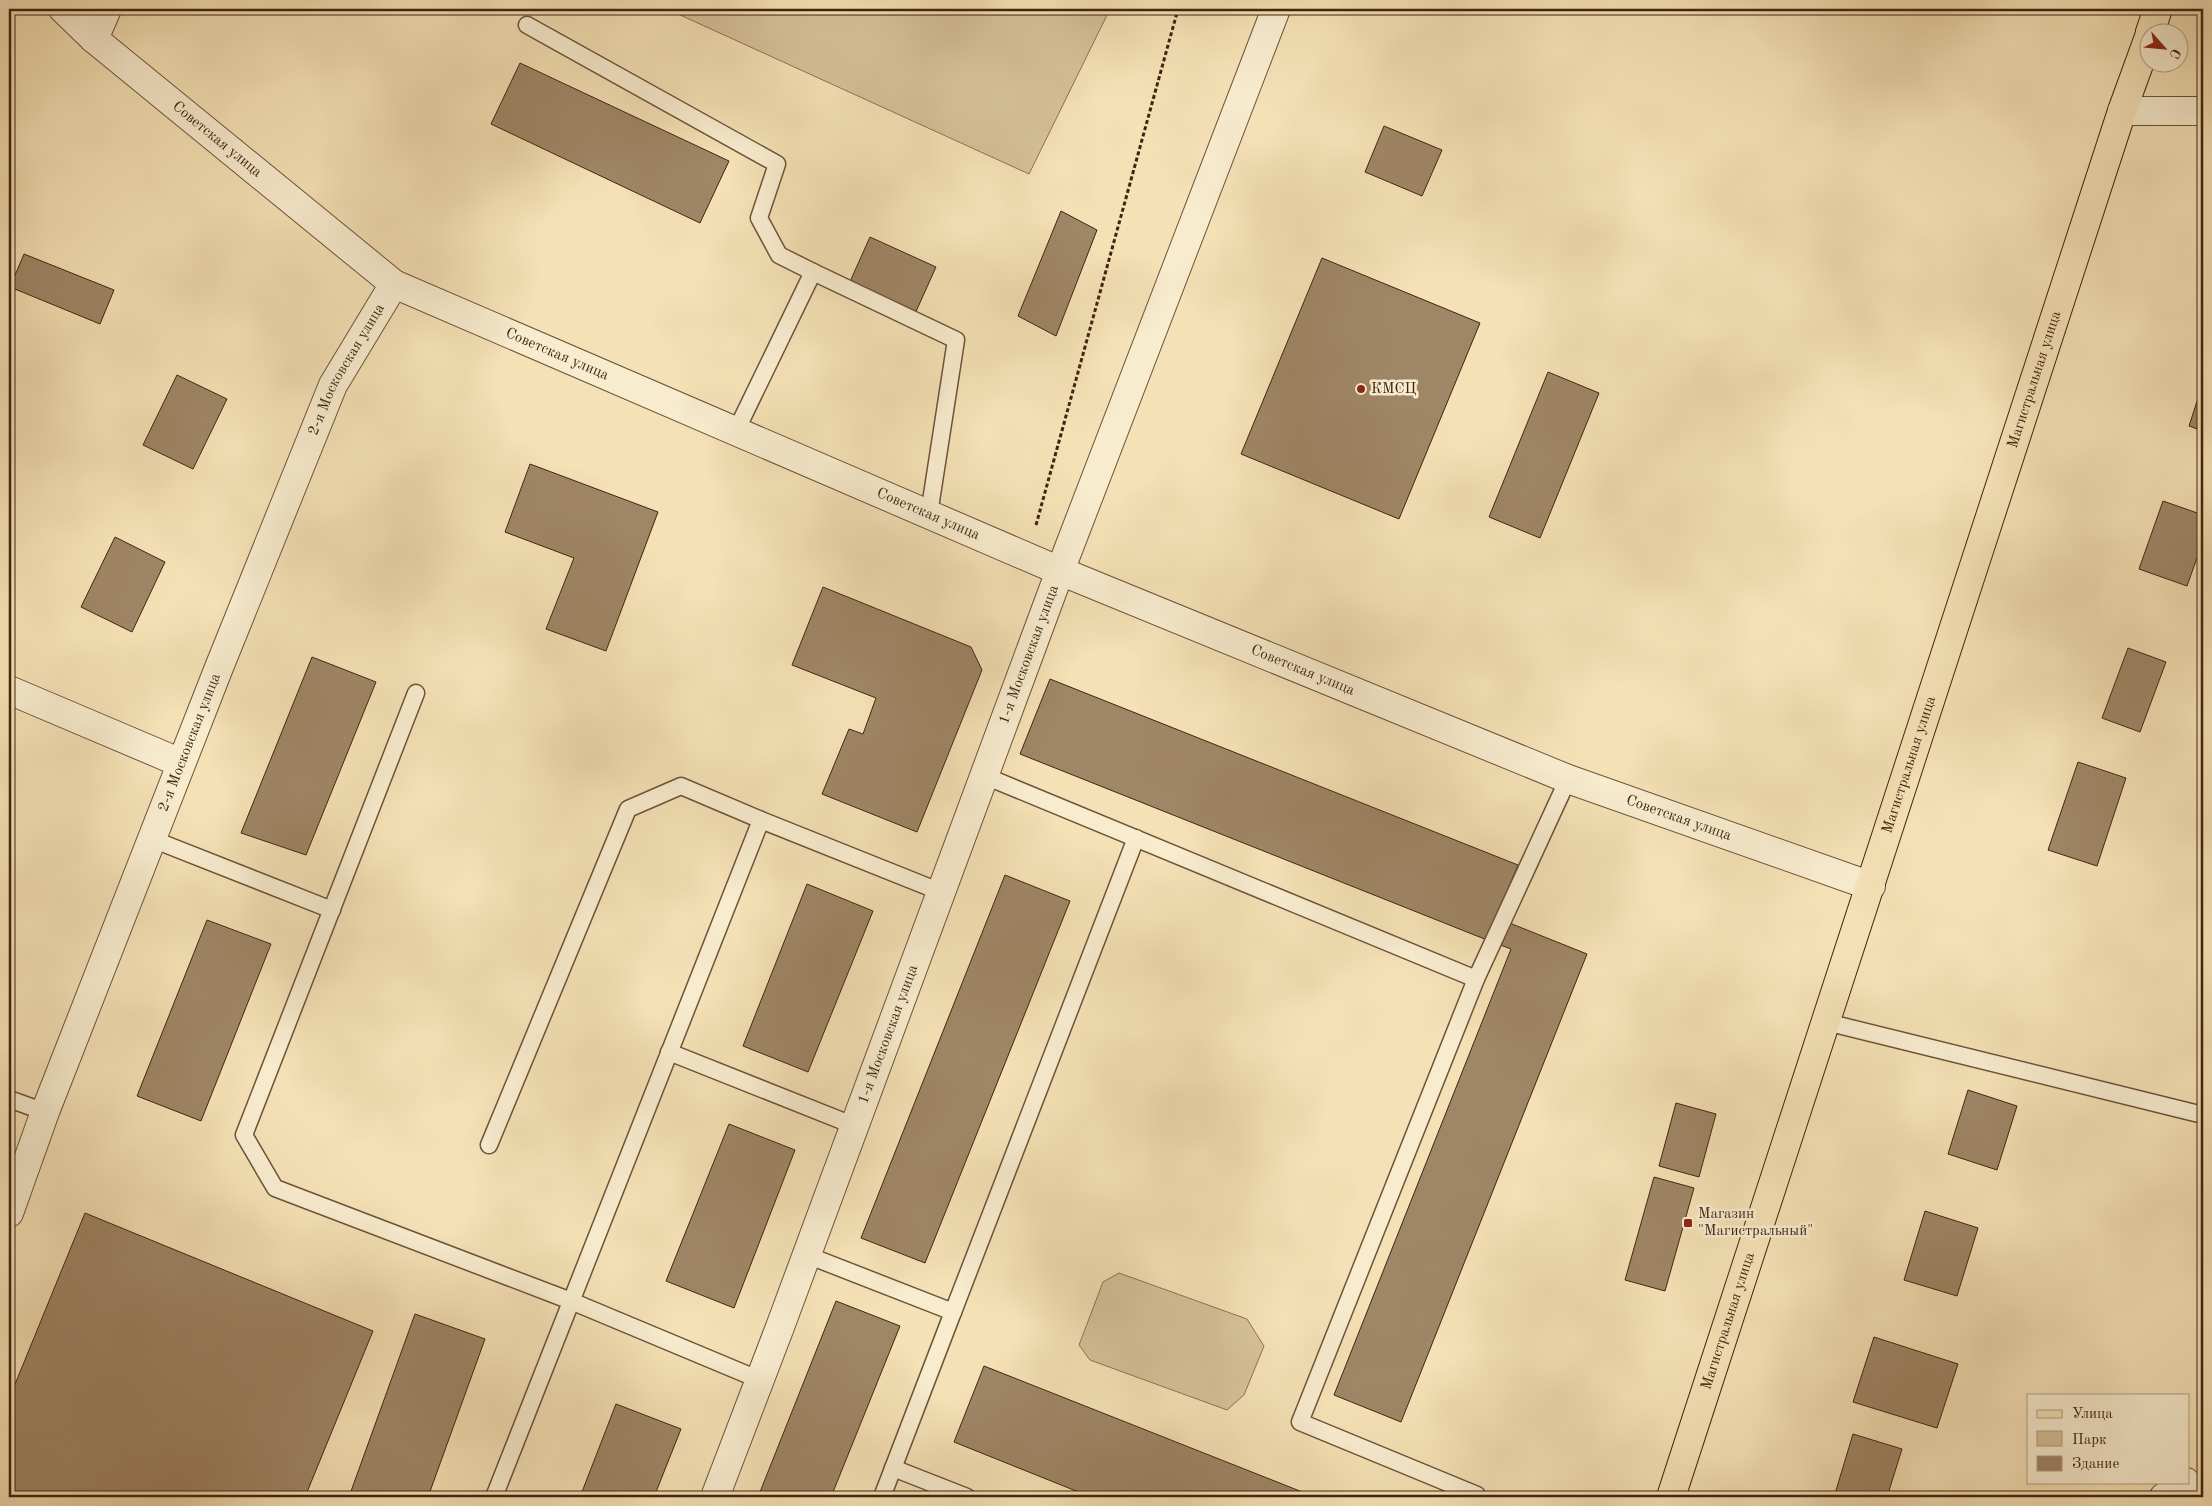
<svg xmlns="http://www.w3.org/2000/svg" width="2212" height="1506" viewBox="0 0 2212 1506" font-family="'Old Standard TT',serif">
	<style>
		.green { fill: #d6c199; stroke: #8c7255 }
		.building { fill: #9f8666; stroke: #422311 }
		.lines { fill: none; stroke-linecap: round; stroke-linejoin: round }
		.service-casing { stroke: #6e523a; stroke-width: 19 }
		.minor-casing { stroke: #6e523a; stroke-width: 30 }
		.primary-casing { stroke: #422311; stroke-width: 30 }
		.path { stroke: #422311; stroke-width: 3; stroke-dasharray: 4 2.5; stroke-linecap: butt }
		.service { stroke: #f8eccf; stroke-width: 16 }
		.minor { stroke: #f8eccf; stroke-width: 28 }
		.primary { stroke: #f4e1b5; stroke-width: 28 }
		.poi-dot { fill: #8f2418; stroke: #f8eccf; stroke-width: 2 }
		.labels { text-anchor: middle; dominant-baseline: central; stroke-width: 5; stroke-linejoin: round; paint-order: stroke }
		.street-label { font-size: 15px; fill: #422311; stroke: #f8eccf }
		.poi-label { font-size: 15px; fill: #422311; stroke: #f8eccf; text-anchor: start }
	</style>
	<rect width="100%" height="100%" fill="#f4e1b5"/>
	<filter id="stains"><feTurbulence type="fractalNoise" baseFrequency=".004" numOctaves="4"/><feColorMatrix values="0 0 0 0 .2 0 0 0 0 .09 0 0 0 0 .02 0 0 0 .5 -.17"/></filter>
	<radialGradient id="worn" r=".72"><stop offset=".6" stop-color="#630" stop-opacity="0"/><stop offset="1" stop-color="#630" stop-opacity=".3"/></radialGradient>
	<g class="green">
		<path d="M 667,9 L 1110,9 L 1029,174 Z"/>
		<path d="M 1119,1273 L 1247,1319 L 1264,1346 L 1244,1395 L 1227,1410 L 1090,1360 L 1079,1345 L 1103,1282 Z"/>
	</g>
	<g class="building">
		<path d="M 520,63 L 729,161 L 700,223 L 491,124 Z"/>
		<path d="M 1384,126 L 1442,150 L 1422,196 L 1365,172 Z"/>
		<path d="M 1061,211 L 1097,230 L 1056,336 L 1018,316 Z"/>
		<path d="M 870,237 L 936,267 L 914,316 L 848,286 Z"/>
		<path d="M 24,254 L 114,290 L 100,324 L 10,287 Z"/>
		<path d="M 1322,258 L 1480,323 L 1399,519 L 1241,454 Z"/>
		<path d="M 1548,372 L 1599,393 L 1540,538 L 1489,517 Z"/>
		<path d="M 177,375 L 227,399 L 193,469 L 143,445 Z"/>
		<path d="M 2203,383 L 2203,431 L 2189,426 Z"/>
		<path d="M 530,464 L 658,512 L 606,651 L 546,629 L 574,558 L 505,532 Z"/>
		<path d="M 2163,501 L 2203,515 L 2203,541 L 2187,586 L 2139,569 Z"/>
		<path d="M 115,537 L 165,562 L 132,632 L 81,607 Z"/>
		<path d="M 823,587 L 971,647 L 982,670 L 917,832 L 822,794 L 849,729 L 863,734 L 876,698 L 792,665 Z"/>
		<path d="M 2128,648 L 2166,662 L 2140,732 L 2102,718 Z"/>
		<path d="M 312,657 L 376,682 L 306,855 L 241,833 Z"/>
		<path d="M 1050,679 L 1518,865 L 1487,940 L 1020,754 Z"/>
		<path d="M 2078,762 L 2126,778 L 2097,866 L 2048,850 Z"/>
		<path d="M 1005,875 L 1070,901 L 925,1263 L 861,1238 Z"/>
		<path d="M 807,884 L 873,911 L 808,1072 L 743,1046 Z"/>
		<path d="M 1497,918 L 1587,954 L 1401,1422 L 1334,1395 L 1511,949 L 1487,940 Z"/>
		<path d="M 207,920 L 271,944 L 201,1121 L 137,1096 Z"/>
		<path d="M 1968,1090 L 2017,1106 L 1997,1170 L 1948,1154 Z"/>
		<path d="M 1676,1103 L 1716,1114 L 1699,1177 L 1659,1166 Z"/>
		<path d="M 729,1124 L 795,1150 L 734,1308 L 666,1281 Z"/>
		<path d="M 1654,1177 L 1694,1188 L 1665,1291 L 1625,1280 Z"/>
		<path d="M 1925,1211 L 1978,1228 L 1957,1296 L 1904,1280 Z"/>
		<path d="M 85,1213 L 373,1331 L 305,1497 L 9,1497 L 9,1399 Z"/>
		<path d="M 836,1301 L 900,1326 L 831,1497 L 758,1497 Z"/>
		<path d="M 415,1314 L 485,1339 L 428,1497 L 360,1497 L 350,1494 Z"/>
		<path d="M 1874,1337 L 1958,1364 L 1937,1428 L 1853,1402 Z"/>
		<path d="M 984,1366 L 1315,1497 L 1091,1497 L 954,1442 Z"/>
		<path d="M 616,1404 L 681,1429 L 654,1497 L 580,1497 Z"/>
		<path d="M 1853,1434 L 1902,1449 L 1887,1497 L 1834,1497 Z"/>
	</g>
	<g class="lines">
		<g class="service-casing">
			<g id="service">
				<path d="M 527,25 L 777,164 L 759,218 L 779,255 L 813,272 L 736,431"/>
				<path d="M 813,272 L 956,340 L 929,514"/>
				<path d="M 416,693 L 244,1135 L 275,1188 L 571,1301 L 760,1380"/>
				<path d="M 985,776 L 1476,979 L 1300,1422 L 1477,1495 L 1476,1497"/>
				<path d="M 152,839 L 332,910"/>
				<path d="M 1476,979 L 1568,779"/>
				<path d="M 1826,1022 L 2203,1115"/>
				<path d="M 669,1052 L 855,1126"/>
				<path d="M 9,1099 L 45,1112"/>
				<path d="M 489,1145 L 628,809 L 681,786 L 761,820"/>
				<path d="M 807,1255 L 953,1312 L 1136,838"/>
				<path d="M 893,1468 L 967,1497"/>
				<path d="M 494,1497 L 761,820 L 941,892"/>
				<path d="M 882,1497 L 953,1312"/>
			</g>
		</g>
		<g class="minor-casing">
			<g id="minor">
				<path id="s1" d="M 63,9 L 94,39 L 394,284 L 1060,571 L 1568,779 L 1871,886"/>
				<path d="M 94,39 L 107,9"/>
				<path d="M 2122,111 L 2203,111"/>
				<path d="M 9,690 L 181,763"/>
				<path id="s2" d="M 9,1213 L 45,1112 L 218,670 L 333,385 L 394,284"/>
				<path id="s3" d="M 715,1497 L 780,1327 L 1060,571 L 1276,9"/>
				<path d="M 2164,1497 L 2186,1482"/>
			</g>
		</g>
		<g class="primary-casing">
			<g id="primary">
				<path d="M 2150,32 L 2158,9"/>
				<path id="s4" d="M 1671,1497 L 2122,111 L 2150,34"/>
			</g>
		</g>
		<path class="path" d="M 1036,525 L 1178,9"/>
		<use href="#service" class="service"/>
		<use href="#minor" class="minor"/>
		<use href="#primary" class="primary"/>
	</g>
	<g class="poi-dot">
		<circle cx="1361" cy="389" r="5"/>
		<rect x="1683" y="1218" width="10" height="10" rx="2.5"/>
	</g>
	<g class="labels">
		<g class="street-label">
			<text stroke="none"><textPath href="#s1" startOffset="202">Советская улица</textPath></text>
			<text stroke="none"><textPath href="#s1" startOffset="608">Советская улица</textPath></text>
			<text stroke="none"><textPath href="#s2" startOffset="909">2-я Московская улица</textPath></text>
			<text stroke="none"><textPath href="#s4" startOffset="1175">Магистральная улица</textPath></text>
			<text stroke="none"><textPath href="#s1" startOffset="1012">Советская улица</textPath></text>
			<text stroke="none"><textPath href="#s3" startOffset="899">1-я Московская улица</textPath></text>
			<text stroke="none"><textPath href="#s1" startOffset="1418">Советская улица</textPath></text>
			<text stroke="none"><textPath href="#s2" startOffset="504">2-я Московская улица</textPath></text>
			<text stroke="none"><textPath href="#s4" startOffset="770">Магистральная улица</textPath></text>
			<text stroke="none"><textPath href="#s1" startOffset="1822">Советская улица</textPath></text>
			<text stroke="none"><textPath href="#s3" startOffset="494">1-я Московская улица</textPath></text>
			<text stroke="none"><textPath href="#s4" startOffset="185">Магистральная улица</textPath></text>
		</g>
		<g class="poi-label">
			<text x="1371" y="389">КМСЦ</text>
			<text x="1698" y="1214">Магазин<tspan x="1698" dy="17">"Магистральный"</tspan></text>
		</g>
	</g>
	<rect width="2212" height="1506" fill="none" stroke="#f4e1b5" stroke-width="30"/>
	<rect x="10" y="10" width="2192" height="1486" fill="none" stroke="#422311" stroke-width="2.5"/>
	<rect x="15" y="15" width="2182" height="1476" fill="none" stroke="#422311"/>
	<rect x="2027" y="1394" width="162" height="90" fill="#f8eccf" stroke="#af9c83"/>
	<rect x="2037" y="1410" width="25" height="8" fill="#f4e1b5" stroke="#af9c83"/>
	<text x="2072" y="1418" font-size="15" fill="#422311">Улица</text>
	<rect x="2037" y="1431" width="25" height="15" fill="#d6c199" stroke="#af9c83"/>
	<text x="2072" y="1444" font-size="15" fill="#422311">Парк</text>
	<rect x="2037" y="1456" width="25" height="15" fill="#9f8666" stroke="#af9c83"/>
	<text x="2072" y="1468" font-size="15" fill="#422311">Здание</text>
	<g transform="translate(2164 48) rotate(117)"><circle r="24" fill="#f8eccf" stroke="#af9c83"/>
	<path d="M0-4L9 19L0 12L-9 19Z" fill="#8f2418"/>
	<text y="-8" font-size="14" font-weight="bold" text-anchor="middle" fill="#422311">С</text>
	</g>
	<rect width="100%" height="100%" filter="url(#stains)"/>
	<rect width="100%" height="100%" fill="url(#worn)"/>
</svg>
